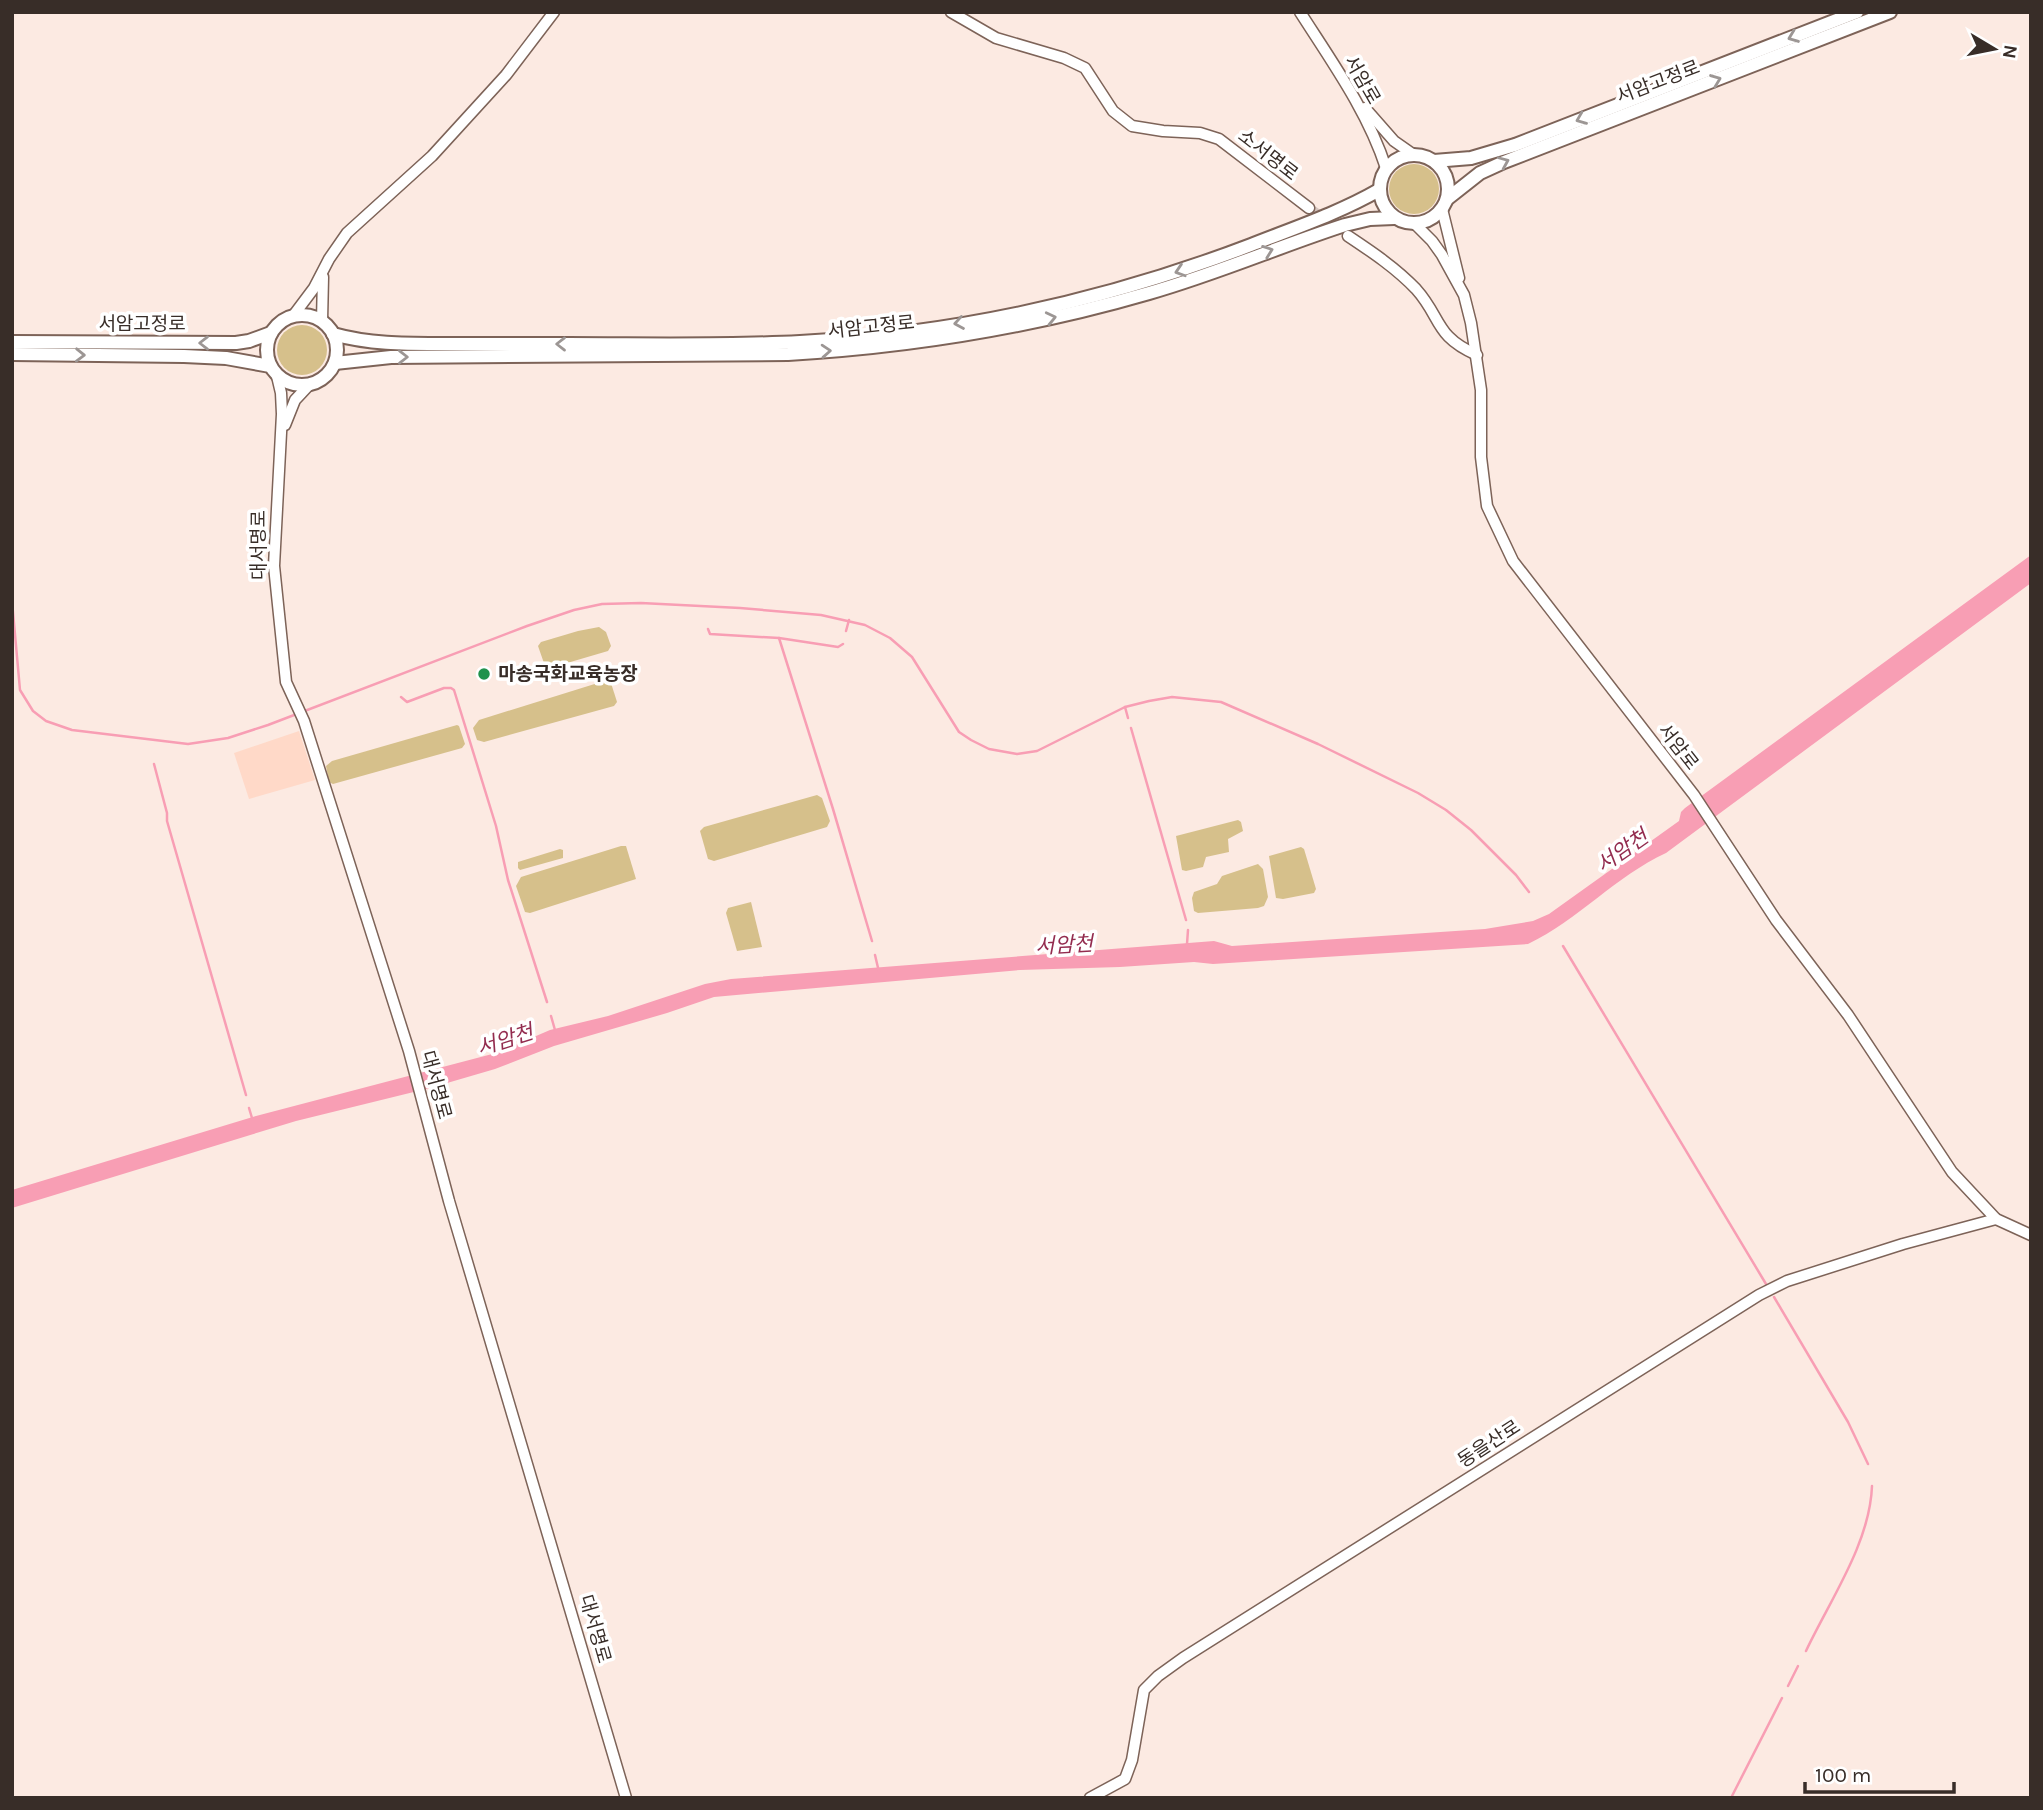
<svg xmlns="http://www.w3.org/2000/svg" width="2043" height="1810" viewBox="0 0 2043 1810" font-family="Karla,'Noto Sans KR',sans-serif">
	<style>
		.built { fill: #ffd9c8 }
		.green { fill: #d6c08b }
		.water { fill: #f89eb4 }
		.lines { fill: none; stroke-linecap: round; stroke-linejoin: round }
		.stream { stroke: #f89eb4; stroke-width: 2.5 }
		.minor-tunnel { stroke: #d5c4bd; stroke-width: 10; stroke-dasharray: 10 5; stroke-linecap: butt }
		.minor-casing { stroke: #7d6358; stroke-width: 13 }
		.major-casing { stroke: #7d6358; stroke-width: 16 }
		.minor { stroke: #fff; stroke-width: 10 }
		.major { stroke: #fff; stroke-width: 12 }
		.oneway { stroke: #9c9694 }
		.poi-dot { fill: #20924c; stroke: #fff; stroke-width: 2.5 }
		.labels { text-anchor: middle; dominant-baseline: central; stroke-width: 7; stroke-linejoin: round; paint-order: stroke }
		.street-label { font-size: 19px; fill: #382d28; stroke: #fff }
		.poi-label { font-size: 19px; font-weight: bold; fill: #382d28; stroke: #fff; text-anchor: start }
		.water-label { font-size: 21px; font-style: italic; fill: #932c4f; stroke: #fff }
	</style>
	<rect width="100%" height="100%" fill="#fceae2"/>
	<path class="built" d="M 299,731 L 315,780 L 249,799 L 234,753 Z"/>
	<g class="green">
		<circle cx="1414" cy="189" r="25"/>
		<circle cx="302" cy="350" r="25"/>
		<path d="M 599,627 L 606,632 L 611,646 L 608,651 L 550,668 L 545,666 L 538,646 L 541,642 L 578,631 Z"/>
		<path d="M 601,682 L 611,683 L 617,702 L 614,706 L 484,742 L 477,740 L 473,728 L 479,720 Z"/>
		<path d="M 457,725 L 459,726 L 465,744 L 462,748 L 333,784 L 329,782 L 326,766 L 332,761 Z"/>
		<path d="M 817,795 L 822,798 L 830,821 L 827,827 L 714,861 L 708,859 L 700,831 L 704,827 Z"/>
		<path d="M 1238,820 L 1241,822 L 1243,831 L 1228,839 L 1229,852 L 1206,857 L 1203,867 L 1186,871 L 1182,870 L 1176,836 Z"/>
		<path d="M 621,846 L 626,846 L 636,879 L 530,913 L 525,912 L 516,886 L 521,877 Z"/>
		<path d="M 1301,847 L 1304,849 L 1316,889 L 1314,893 L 1283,899 L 1276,898 L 1269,856 Z"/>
		<path d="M 560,849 L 563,850 L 563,858 L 520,870 L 518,868 L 518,862 Z"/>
		<path d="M 1258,864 L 1263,869 L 1268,897 L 1264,906 L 1258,908 L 1198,913 L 1194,911 L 1192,898 L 1194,892 L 1217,884 L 1222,876 Z"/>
		<path d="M 751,902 L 762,947 L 737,951 L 726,913 L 728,908 Z"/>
	</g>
	<path class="water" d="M 2031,555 L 2031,583 L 1666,853 C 1616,876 1578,920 1528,944 L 1213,964 L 1194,962 L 1120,967 L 1020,970 L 714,997 L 667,1013 L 554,1046 L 495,1069 L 430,1088 L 296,1121 L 12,1208 L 12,1190 L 256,1116 L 496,1053 L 550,1030 L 608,1016 L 705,984 L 731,979 L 1214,941 L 1232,946 L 1485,929 L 1533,921 L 1549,914 L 1679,821 L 1681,812 L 1685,808 Z"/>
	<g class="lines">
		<g class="stream">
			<path d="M 12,601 L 20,690 L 33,711 L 46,721 L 72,730 L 188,744 L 228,738 L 268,725 L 527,626 L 574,610 L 602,604 L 641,603 L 740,608 L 821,615 L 865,625 L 890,638 L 912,657 L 959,732 L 971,740 L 989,749 L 1017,754 L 1037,751 L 1125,707 L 1149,701 L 1172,697 L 1221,702 L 1318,744 L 1418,793 L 1446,810 L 1471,830 L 1516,875 L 1529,892"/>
			<path d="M 708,629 L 710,634 L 779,638 L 838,647 L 843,644"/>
			<path d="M 846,631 L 849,620"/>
			<path d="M 779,638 L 833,809 L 872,941"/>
			<path d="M 401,697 L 407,702 L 444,688 L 451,688 L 454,690 L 496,826 L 508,880 L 547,1002"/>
			<path d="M 1125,707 L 1128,718"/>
			<path d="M 1131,728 L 1186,920"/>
			<path d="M 154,764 L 167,813 L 167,821 L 246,1095"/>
			<path d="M 1187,944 L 1188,930"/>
			<path d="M 1563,946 L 1766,1284"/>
			<path d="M 875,955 L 879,972"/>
			<path d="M 551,1016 L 555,1030"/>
			<path d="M 249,1108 L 252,1118"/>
			<path d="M 1774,1297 L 1848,1422 L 1868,1464"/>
			<path d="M 1806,1651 C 1830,1600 1870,1543 1872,1486"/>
			<path d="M 1788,1686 L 1798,1666"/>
			<path d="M 1731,1798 L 1782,1698"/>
		</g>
		<path class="minor-tunnel" d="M 1309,208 L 1348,236"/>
		<g class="minor-casing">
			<g id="minor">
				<path d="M 951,12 L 996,38 L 1064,58 L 1085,68 L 1113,111 L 1132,126 L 1163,131 L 1200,133 L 1219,139 L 1309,208"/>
				<path d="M 1300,12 C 1332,62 1368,112 1386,168"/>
				<path d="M 1365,108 L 1394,141 L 1414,155"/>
				<path d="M 1442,209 L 1459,278"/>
				<path d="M 1415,224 L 1432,241 L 1442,255 L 1464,295 L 1471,323 L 1481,390 L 1481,457 L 1487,506 L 1513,561 L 1694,795 L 1776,920 L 1848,1015 L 1952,1172 L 1996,1219 L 2031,1235"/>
				<path d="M 1348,236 C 1372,252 1396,268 1416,289 C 1442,318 1434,336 1477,355"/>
				<path d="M 293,316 L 314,288 L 329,259 L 347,233 L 432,156 L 506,75 L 554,12"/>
				<path d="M 322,321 L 323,277"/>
				<path d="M 277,376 L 281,393 L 282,414 L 274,566 L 286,682 L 304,721 L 409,1051 L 449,1201 L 626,1798"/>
				<path d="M 285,425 L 295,400 L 309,385"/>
				<path d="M 1090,1798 L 1125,1779 L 1132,1760 L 1144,1690 L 1158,1676 L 1183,1658 C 1375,1538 1566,1415 1759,1295 L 1787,1281 L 1903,1244 L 1996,1219"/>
			</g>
		</g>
		<g class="major-casing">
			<g id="major">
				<circle cx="1414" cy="189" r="34"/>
				<path d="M 1434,161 L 1471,158 L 1515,145 L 1857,12"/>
				<path d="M 1447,199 L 1480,173 L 1504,162 L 1890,12"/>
				<circle cx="302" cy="350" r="35"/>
				<path d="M 333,334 C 372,345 410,344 450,344 C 489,344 529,344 568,344 C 645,344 723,346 800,342 C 954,334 1107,300 1251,245 C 1294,228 1339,213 1379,190"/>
				<path d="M 12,342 L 236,343 L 249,341 L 271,333"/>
				<path d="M 12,354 L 184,356 L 226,358 L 270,366"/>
				<path d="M 335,363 L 391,357 L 788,354 C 910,347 1032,327 1149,293 C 1216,274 1280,246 1345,225 L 1370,219 L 1394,218"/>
			</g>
		</g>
		<use href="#minor" class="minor"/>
		<use href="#major" class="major"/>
	</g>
	<defs><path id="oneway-chevron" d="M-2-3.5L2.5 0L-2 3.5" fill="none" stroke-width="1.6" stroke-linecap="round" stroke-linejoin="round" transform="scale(1.75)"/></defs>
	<g class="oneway">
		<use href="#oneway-chevron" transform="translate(1793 37) rotate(159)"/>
		<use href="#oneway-chevron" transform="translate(1716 80) rotate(-21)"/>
		<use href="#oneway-chevron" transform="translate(1581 119) rotate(158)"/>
		<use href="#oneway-chevron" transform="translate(1504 162) rotate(-23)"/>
		<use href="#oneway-chevron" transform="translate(1268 251) rotate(-20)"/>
		<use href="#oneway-chevron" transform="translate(1180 271) rotate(162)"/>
		<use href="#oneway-chevron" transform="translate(1051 318) rotate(-13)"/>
		<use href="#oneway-chevron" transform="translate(959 323) rotate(170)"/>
		<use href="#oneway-chevron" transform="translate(204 343) rotate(180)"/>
		<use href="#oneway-chevron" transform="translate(561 344) rotate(180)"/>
		<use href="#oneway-chevron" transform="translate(826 351) rotate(-4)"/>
		<use href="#oneway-chevron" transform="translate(80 355) rotate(1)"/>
		<use href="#oneway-chevron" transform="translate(403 357)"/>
	</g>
	<circle class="poi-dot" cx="484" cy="674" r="7"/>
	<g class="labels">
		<g class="street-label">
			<text transform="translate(1362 80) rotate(60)">서암로</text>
			<text transform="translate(1658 82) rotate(-21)">서암고정로</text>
			<text transform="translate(1268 155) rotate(38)">소서명로</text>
			<text x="142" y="324">서암고정로</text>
			<text transform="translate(871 327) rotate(-6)">서암고정로</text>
			<text transform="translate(259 545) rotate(-90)">대서명로</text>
			<text transform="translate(1678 747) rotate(52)">서암로</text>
			<text transform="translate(436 1085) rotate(75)">대서명로</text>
			<text transform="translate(1489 1444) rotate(-33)">동을산로</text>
			<text transform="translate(595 1629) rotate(74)">대서명로</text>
		</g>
		<g class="poi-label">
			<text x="498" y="674">마송국화교육농장</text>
		</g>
		<g class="water-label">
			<text transform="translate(1622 851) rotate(-35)">서암천</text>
			<text transform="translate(1064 945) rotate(-3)">서암천</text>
			<text transform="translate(505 1040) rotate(-18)">서암천</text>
		</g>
	</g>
	<rect width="2043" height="1810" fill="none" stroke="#382d28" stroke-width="28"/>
	<g transform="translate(1994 49) rotate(100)" stroke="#ffffff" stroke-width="5" paint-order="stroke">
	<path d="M0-5L12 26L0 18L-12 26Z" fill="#382d28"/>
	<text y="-10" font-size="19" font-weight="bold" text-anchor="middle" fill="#382d28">N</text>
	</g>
	<path d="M1805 1782v10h149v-10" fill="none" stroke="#382d28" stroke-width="3.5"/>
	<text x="1815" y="1782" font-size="21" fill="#382d28" stroke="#ffffff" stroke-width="5" paint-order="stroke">100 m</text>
</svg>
